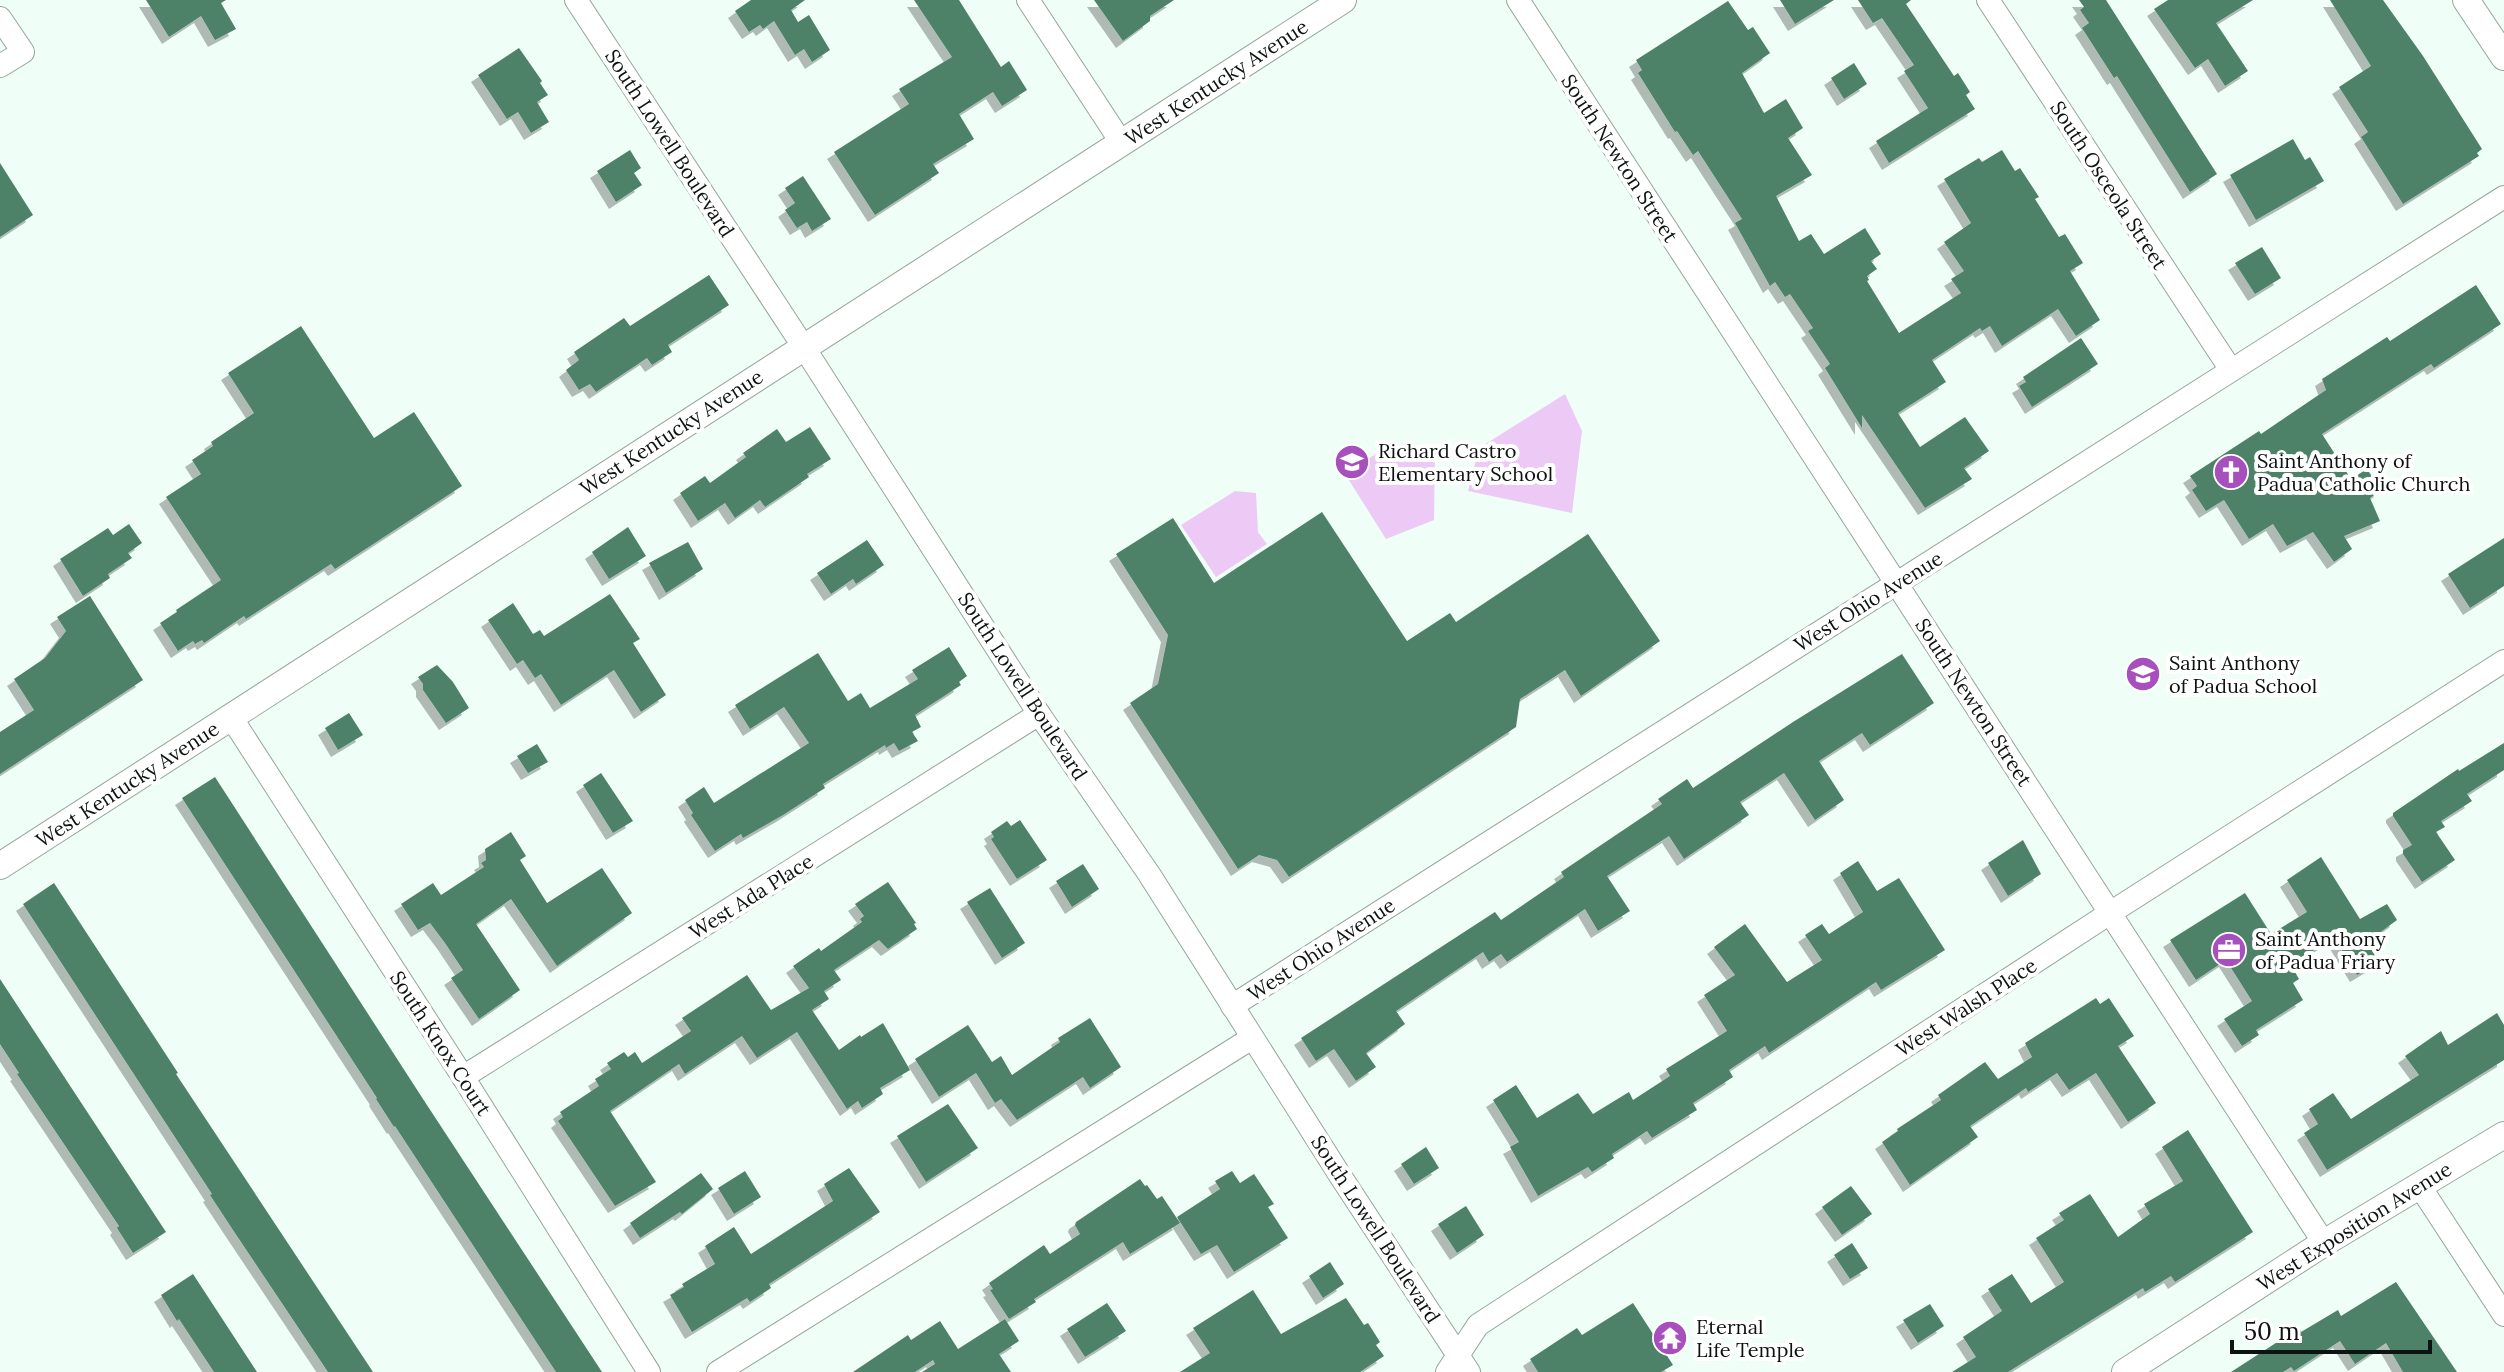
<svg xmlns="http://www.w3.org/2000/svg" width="2504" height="1372" viewBox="0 0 2504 1372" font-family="Lora,serif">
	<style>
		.green { fill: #edcaf6 }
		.building { fill: #4d8268; filter: url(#shadow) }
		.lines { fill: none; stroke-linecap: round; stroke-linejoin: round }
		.minor-casing { stroke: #94a69c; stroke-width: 24 }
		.tertiary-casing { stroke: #94a69c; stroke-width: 28 }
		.minor { stroke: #fff; stroke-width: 22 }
		.tertiary { stroke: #fff; stroke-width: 26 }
		.labels { text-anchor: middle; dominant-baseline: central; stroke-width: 8; stroke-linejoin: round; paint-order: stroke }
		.street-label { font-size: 20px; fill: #0d1310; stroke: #fff }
		.poi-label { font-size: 20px; fill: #0d1310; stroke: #fff; text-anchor: start }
	</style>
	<defs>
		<filter id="shadow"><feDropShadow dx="-7" dy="7" stdDeviation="0" flood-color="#0004"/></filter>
	</defs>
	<rect width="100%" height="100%" fill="#effef6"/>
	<g class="green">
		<path d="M 1565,394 L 1582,431 L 1572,513 L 1468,491 L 1479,448 Z"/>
		<path d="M 1385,448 L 1435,451 L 1434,520 L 1386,539 L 1345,474 Z"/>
		<path d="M 1235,491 L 1256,493 L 1258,532 L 1267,544 L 1216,577 L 1181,525 Z"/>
	</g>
	<g class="building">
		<path d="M 146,0 L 226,0 L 221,3 L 236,29 L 215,40 L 201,16 L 169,37 Z"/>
		<path d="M 751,0 L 805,0 L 791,10 L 798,22 L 809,15 L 830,50 L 812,62 L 804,49 L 795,55 L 774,21 L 763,29 L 760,25 L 749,32 L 735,11 Z"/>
		<path d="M 914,0 L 959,0 L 1001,67 L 1009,61 L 1027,90 L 1002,106 L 993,92 L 959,114 L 974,139 L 933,164 L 939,173 L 875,215 L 834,152 L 909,104 L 899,89 L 952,57 Z"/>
		<path d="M 1094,0 L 1174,0 L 1150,16 L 1150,21 L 1123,41 Z"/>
		<path d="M 1780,0 L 1834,0 L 1795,24 Z"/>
		<path d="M 1858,0 L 1911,0 L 1906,4 L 1954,76 L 1958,73 L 1970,92 L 1966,95 L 1975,109 L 1889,163 L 1876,141 L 1928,108 L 1904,71 L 1914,65 L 1882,18 L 1873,23 Z"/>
		<path d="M 2079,0 L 2106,0 L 2217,174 L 2190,192 L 2117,76 L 2114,78 L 2082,28 L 2089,23 L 2080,10 L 2084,7 Z"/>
		<path d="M 2168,0 L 2253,0 L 2216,23 L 2248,71 L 2225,86 L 2208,59 L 2195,68 L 2154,9 Z"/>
		<path d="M 2330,0 L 2383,0 L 2423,56 L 2482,149 L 2477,153 L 2479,156 L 2403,204 L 2361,137 L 2368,132 L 2339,87 L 2371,66 Z"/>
		<path d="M 1728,1 L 1748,30 L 1753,27 L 1770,53 L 1742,73 L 1764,113 L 1786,99 L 1803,128 L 1788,138 L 1812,175 L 1776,196 L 1799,241 L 1811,234 L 1824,254 L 1865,228 L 1881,254 L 1871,261 L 1877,269 L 1867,276 L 1869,280 L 1867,281 L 1899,333 L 1961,293 L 1951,279 L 1964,271 L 1944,242 L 1971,223 L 1944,179 L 1979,158 L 1982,162 L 2002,150 L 2015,171 L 2020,168 L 2039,197 L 2035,199 L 2059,237 L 2065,234 L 2083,263 L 2070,271 L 2100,320 L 2076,336 L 2058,309 L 2002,346 L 1990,326 L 1982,331 L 1980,328 L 1932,360 L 1946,382 L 1898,413 L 1920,447 L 1965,417 L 1989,451 L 1964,468 L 1972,479 L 1925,508 L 1862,415 L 1862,428 L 1825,368 L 1830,364 L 1808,331 L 1813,328 L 1790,294 L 1785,297 L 1775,282 L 1770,286 L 1735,223 L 1742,219 L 1698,151 L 1693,155 L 1677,131 L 1675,132 L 1638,73 L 1642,70 L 1636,60 Z"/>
		<path d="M 519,48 L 542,81 L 540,83 L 548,95 L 537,102 L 549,122 L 531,133 L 518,112 L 507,119 L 478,75 Z"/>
		<path d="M 1854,63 L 1867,84 L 1844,99 L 1831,78 Z"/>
		<path d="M 2293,139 L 2305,160 L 2310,157 L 2324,181 L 2256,220 L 2230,175 Z"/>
		<path d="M 630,150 L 641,168 L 634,173 L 642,185 L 616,202 L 597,171 Z"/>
		<path d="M 0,163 L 33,215 L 0,237 Z"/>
		<path d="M 803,176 L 831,219 L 812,231 L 807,222 L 797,228 L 785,210 L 795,203 L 785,188 Z"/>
		<path d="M 2262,247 L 2281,278 L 2255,294 L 2235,263 Z"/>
		<path d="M 709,275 L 729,305 L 668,345 L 672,352 L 652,365 L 647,358 L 596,392 L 590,384 L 579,390 L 566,370 L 579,360 L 574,352 L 624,318 L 630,326 Z"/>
		<path d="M 2476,285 L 2501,324 L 2434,368 L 2431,364 L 2322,434 L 2351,479 L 2367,469 L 2381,490 L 2370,498 L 2380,521 L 2344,536 L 2352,549 L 2334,562 L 2313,532 L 2287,546 L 2273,524 L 2249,539 L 2224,500 L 2206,511 L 2192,490 L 2197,486 L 2190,476 L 2256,433 L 2259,431 L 2261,434 L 2326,390 L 2322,379 L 2387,337 L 2390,341 Z"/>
		<path d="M 301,326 L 374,438 L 414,412 L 462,486 L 335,569 L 331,564 L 246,619 L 244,616 L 204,643 L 202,640 L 195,644 L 193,641 L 178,651 L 160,623 L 177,612 L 176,610 L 221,580 L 166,497 L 201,474 L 192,460 L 213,446 L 211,442 L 254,413 L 228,373 Z"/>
		<path d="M 2081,338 L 2098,364 L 2032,407 L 2019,386 L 2026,382 L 2023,377 Z"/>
		<path d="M 810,427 L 831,459 L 807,474 L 809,477 L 765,507 L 760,500 L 735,518 L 725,503 L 698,521 L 680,493 L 705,476 L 710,483 L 746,457 L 743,453 L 777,429 L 786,442 Z"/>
		<path d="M 1322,512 L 1407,641 L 1450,613 L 1456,622 L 1588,534 L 1660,641 L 1581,696 L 1565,670 L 1520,699 L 1516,727 L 1289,877 L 1277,860 L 1259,855 L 1238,869 L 1130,703 L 1158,684 L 1168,635 L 1116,554 L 1173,518 L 1214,583 Z"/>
		<path d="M 129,524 L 142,543 L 128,553 L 132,558 L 108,574 L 110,578 L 83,596 L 60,559 L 108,528 L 113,535 Z"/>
		<path d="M 628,527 L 646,556 L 609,579 L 592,552 Z"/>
		<path d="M 2504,538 L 2504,586 L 2470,608 L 2448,574 Z"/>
		<path d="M 867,540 L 884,565 L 856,584 L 853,579 L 831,594 L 817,573 Z"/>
		<path d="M 688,542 L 703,569 L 666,593 L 649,563 Z"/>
		<path d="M 610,594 L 640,639 L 633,643 L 666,695 L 641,712 L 614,670 L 561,705 L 541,674 L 535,678 L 523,660 L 517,664 L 488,620 L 513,603 L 533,634 L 540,630 L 544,636 Z"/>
		<path d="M 90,596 L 143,680 L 0,774 L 0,732 L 34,710 L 14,679 L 45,658 L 66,631 L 57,617 Z"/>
		<path d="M 949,647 L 967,676 L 959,682 L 961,685 L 915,715 L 921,727 L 912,732 L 918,741 L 899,751 L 894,743 L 886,748 L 885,745 L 823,784 L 825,788 L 783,815 L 743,838 L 741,834 L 715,851 L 691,815 L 693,813 L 685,800 L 704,787 L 714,803 L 809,743 L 784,707 L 750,729 L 735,705 L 818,653 L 848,701 L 861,693 L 870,708 L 918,679 L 912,670 Z"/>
		<path d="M 1902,654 L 1934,703 L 1870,745 L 1862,733 L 1819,761 L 1844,800 L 1815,820 L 1784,773 L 1740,802 L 1749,815 L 1684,859 L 1669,836 L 1607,876 L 1630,911 L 1598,931 L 1585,909 L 1507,962 L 1501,954 L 1489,962 L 1483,952 L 1396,1011 L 1405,1024 L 1366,1053 L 1376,1067 L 1356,1081 L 1334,1049 L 1316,1061 L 1301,1038 L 1495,912 L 1501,920 L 1564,877 L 1561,872 L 1662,804 L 1658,799 L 1687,779 L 1693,788 L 1793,722 Z"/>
		<path d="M 437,665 L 453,682 L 469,708 L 446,723 L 423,690 L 423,684 L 418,677 Z"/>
		<path d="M 349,713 L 363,735 L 338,750 L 325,728 Z"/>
		<path d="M 2504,743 L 2504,770 L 2467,794 L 2472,801 L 2441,821 L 2445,827 L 2436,832 L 2455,860 L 2422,882 L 2403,854 L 2403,850 L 2412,845 L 2393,816 L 2393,813 L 2458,769 L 2459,771 Z"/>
		<path d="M 537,744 L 548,762 L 528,773 L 517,756 Z"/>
		<path d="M 601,773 L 633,821 L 613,833 L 583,785 Z"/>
		<path d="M 215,777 L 423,1099 L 602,1372 L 556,1372 L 395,1126 L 394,1127 L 376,1099 L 377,1098 L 182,798 Z"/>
		<path d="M 1020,820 L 1047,860 L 1017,879 L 991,839 L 994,837 L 991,832 L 1007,821 L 1011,826 Z"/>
		<path d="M 511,832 L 526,856 L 520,860 L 547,903 L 602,868 L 632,913 L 557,966 L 511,899 L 476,924 L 520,990 L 479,1019 L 451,978 L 463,970 L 445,943 L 430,923 L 418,930 L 401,904 L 433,883 L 441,895 L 484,867 L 481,863 L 486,860 L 485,849 Z"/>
		<path d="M 2023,840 L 2041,874 L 2008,896 L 1988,863 Z"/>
		<path d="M 2321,857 L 2360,919 L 2387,904 L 2397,920 L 2367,942 L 2379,962 L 2357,975 L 2334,937 L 2291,965 L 2299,979 L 2293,983 L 2303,1000 L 2256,1030 L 2259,1035 L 2242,1046 L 2224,1019 L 2252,1001 L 2226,960 L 2196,980 L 2170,940 L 2245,893 L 2271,934 L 2307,912 L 2287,880 Z"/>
		<path d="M 1858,861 L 1877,891 L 1899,878 L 1945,950 L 1881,990 L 1876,982 L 1769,1053 L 1765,1046 L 1729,1070 L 1733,1077 L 1693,1103 L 1697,1110 L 1652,1138 L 1647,1131 L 1612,1154 L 1614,1158 L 1592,1172 L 1588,1167 L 1538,1196 L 1510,1147 L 1519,1142 L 1493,1100 L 1516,1085 L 1537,1118 L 1578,1093 L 1593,1114 L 1629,1092 L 1633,1100 L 1670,1076 L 1666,1069 L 1727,1031 L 1704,995 L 1735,975 L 1714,947 L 1745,924 L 1787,982 L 1822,960 L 1805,935 L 1822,924 L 1829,934 L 1863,912 L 1840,873 Z"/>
		<path d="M 1083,864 L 1099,889 L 1072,907 L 1056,881 Z"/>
		<path d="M 888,882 L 916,923 L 914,924 L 917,929 L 888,949 L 879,940 L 834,970 L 841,980 L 824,991 L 829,999 L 812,1010 L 839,1050 L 860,1035 L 861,1037 L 883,1023 L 910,1070 L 880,1088 L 883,1094 L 862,1108 L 858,1101 L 847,1109 L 797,1032 L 757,1058 L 742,1036 L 685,1074 L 679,1064 L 610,1111 L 656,1182 L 615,1206 L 558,1121 L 563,1117 L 560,1112 L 599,1086 L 595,1079 L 611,1069 L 607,1063 L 624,1052 L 628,1057 L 635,1052 L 642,1063 L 691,1031 L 682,1018 L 747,975 L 771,1010 L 809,988 L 793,966 L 819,948 L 821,951 L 862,922 L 860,919 L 864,916 L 855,904 Z"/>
		<path d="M 54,883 L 178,1073 L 176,1074 L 373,1372 L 328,1372 L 233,1230 L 210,1195 L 212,1194 L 23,904 Z"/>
		<path d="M 990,888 L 1025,943 L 1002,958 L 967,902 Z"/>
		<path d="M 0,979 L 166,1232 L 133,1253 L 117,1228 L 119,1226 L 17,1074 L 19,1073 L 0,1044 Z"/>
		<path d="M 2096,998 L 2100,1004 L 2109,998 L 2134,1036 L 2118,1046 L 2156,1103 L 2128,1122 L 2096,1073 L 2069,1090 L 2057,1073 L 2028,1092 L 2026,1088 L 1970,1126 L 1978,1137 L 1910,1185 L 1882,1142 L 1898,1131 L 1897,1129 L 1941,1100 L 1938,1095 L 1985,1062 L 1998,1079 L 2032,1057 L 2025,1043 Z"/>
		<path d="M 2497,1013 L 2504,1025 L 2504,1060 L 2327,1170 L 2304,1133 L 2318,1124 L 2309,1109 L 2333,1093 L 2351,1119 L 2419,1075 L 2405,1056 L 2441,1031 L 2448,1045 Z"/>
		<path d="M 1090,1018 L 1121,1067 L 1090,1088 L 1083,1077 L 1017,1120 L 1001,1099 L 995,1103 L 976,1073 L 939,1097 L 915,1059 L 968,1025 L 992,1062 L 1001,1056 L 1012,1075 L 1060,1042 L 1058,1038 Z"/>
		<path d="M 948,1104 L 978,1148 L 926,1182 L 897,1136 Z"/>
		<path d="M 2188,1130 L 2253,1232 L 2175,1282 L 2171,1276 L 2145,1292 L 2143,1288 L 2008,1372 L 1952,1372 L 1976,1357 L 1963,1337 L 2002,1311 L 1988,1289 L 2012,1274 L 2031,1303 L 2064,1282 L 2036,1238 L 2064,1220 L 2059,1213 L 2090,1194 L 2118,1237 L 2150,1214 L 2144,1204 L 2183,1181 L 2162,1147 Z"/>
		<path d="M 1426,1147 L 1439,1168 L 1414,1184 L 1401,1164 Z"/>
		<path d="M 849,1168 L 880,1212 L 769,1284 L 771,1288 L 750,1302 L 747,1298 L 692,1332 L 670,1295 L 684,1287 L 682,1284 L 715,1264 L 705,1246 L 734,1227 L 751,1254 L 833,1201 L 824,1184 Z"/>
		<path d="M 745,1171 L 761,1197 L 734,1214 L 718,1188 Z"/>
		<path d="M 1232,1171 L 1240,1183 L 1254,1174 L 1274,1204 L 1268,1207 L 1288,1238 L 1234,1272 L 1217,1245 L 1201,1254 L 1177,1217 L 1220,1189 L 1215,1181 Z"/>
		<path d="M 701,1173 L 713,1189 L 682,1214 L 680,1212 L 640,1238 L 630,1223 Z"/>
		<path d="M 1140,1179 L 1145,1186 L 1147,1185 L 1157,1199 L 1162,1196 L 1180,1223 L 1130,1254 L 1123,1242 L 1034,1299 L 1036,1302 L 1009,1319 L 990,1290 L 993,1289 L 989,1283 L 1044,1245 L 1050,1254 L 1080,1234 L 1075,1225 L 1076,1222 Z"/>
		<path d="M 1851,1186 L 1872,1214 L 1842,1235 L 1822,1207 Z"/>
		<path d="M 1466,1206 L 1484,1235 L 1457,1253 L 1438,1224 Z"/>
		<path d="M 1852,1243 L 1868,1268 L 1850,1279 L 1834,1255 Z"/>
		<path d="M 1330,1262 L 1344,1284 L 1323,1298 L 1309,1276 Z"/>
		<path d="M 193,1274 L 257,1372 L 214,1372 L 179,1319 L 177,1321 L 161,1295 Z"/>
		<path d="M 2396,1282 L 2457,1372 L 2403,1372 L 2386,1343 L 2355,1364 L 2340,1341 L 2294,1371 L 2291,1367 L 2283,1372 L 2231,1372 L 2299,1328 L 2301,1332 L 2338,1310 L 2341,1316 Z"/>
		<path d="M 1253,1290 L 1281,1334 L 1346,1298 L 1364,1325 L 1368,1323 L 1380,1342 L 1376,1345 L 1384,1356 L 1360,1372 L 1180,1372 L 1210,1353 L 1193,1328 Z"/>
		<path d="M 1107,1303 L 1126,1331 L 1085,1357 L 1067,1329 Z"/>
		<path d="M 1633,1303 L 1673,1365 L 1661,1372 L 1538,1372 L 1530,1359 L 1577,1328 L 1582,1335 Z"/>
		<path d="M 1930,1304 L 1944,1326 L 1918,1343 L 1903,1320 Z"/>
		<path d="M 1005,1319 L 1019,1341 L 999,1354 L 1011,1372 L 922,1372 L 935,1364 L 933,1360 L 915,1372 L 853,1372 L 908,1335 L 911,1340 L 940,1321 L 958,1349 Z"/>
	</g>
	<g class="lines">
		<g class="minor-casing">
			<g id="minor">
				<path d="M 576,0 L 803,346 L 1039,714 L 1149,874 L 1341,1177 L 1469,1372"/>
				<path d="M 1028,0 L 1121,142"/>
				<path d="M 1518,0 L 2324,1243"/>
				<path d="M 1988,0 L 2231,370"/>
				<path d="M 0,18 L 23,52 L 0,66"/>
				<path d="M 231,717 L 463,1077 L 649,1372"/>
				<path d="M 1232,1006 L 2504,197"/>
				<path d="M 463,1077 L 1039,714"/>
				<path d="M 2419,1185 L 2504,1315"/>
				<path d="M 718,1372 L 1252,1038"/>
				<path d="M 1447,1372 L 1478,1325 L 2110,913 L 2504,661"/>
			</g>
		</g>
		<g class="tertiary-casing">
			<g id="tertiary">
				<path d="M 2466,0 L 2504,57"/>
				<path d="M 0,866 L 1343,0"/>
				<path d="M 2125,1372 L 2324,1243 L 2504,1135"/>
			</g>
		</g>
		<use href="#minor" class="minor"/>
		<use href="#tertiary" class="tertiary"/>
	</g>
	<defs>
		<g id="school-disc" transform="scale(1.8)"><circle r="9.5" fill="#a750bd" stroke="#fff"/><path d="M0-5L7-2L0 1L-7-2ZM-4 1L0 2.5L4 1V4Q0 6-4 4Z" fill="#fff"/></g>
		<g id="church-disc" transform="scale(1.8)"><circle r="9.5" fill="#a750bd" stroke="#fff"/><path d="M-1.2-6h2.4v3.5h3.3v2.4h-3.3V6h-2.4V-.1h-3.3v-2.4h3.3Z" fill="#fff"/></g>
		<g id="office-disc" transform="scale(1.8)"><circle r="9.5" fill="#a750bd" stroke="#fff"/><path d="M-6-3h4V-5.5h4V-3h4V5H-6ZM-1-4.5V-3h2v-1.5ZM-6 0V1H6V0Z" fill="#fff"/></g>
		<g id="temple-disc" transform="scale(1.8)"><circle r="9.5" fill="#a750bd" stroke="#fff"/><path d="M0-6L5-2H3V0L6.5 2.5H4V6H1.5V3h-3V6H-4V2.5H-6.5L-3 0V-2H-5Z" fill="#fff"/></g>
	</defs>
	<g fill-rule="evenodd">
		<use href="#school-disc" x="1352" y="462"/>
		<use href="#church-disc" x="2231" y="472"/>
		<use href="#school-disc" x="2143" y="674"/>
		<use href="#office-disc" x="2229" y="950"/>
		<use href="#temple-disc" x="1670" y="1338"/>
	</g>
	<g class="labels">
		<g class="street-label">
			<text transform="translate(1216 82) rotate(-33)">West Kentucky Avenue</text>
			<text transform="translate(670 143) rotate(57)">South Lowell Boulevard</text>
			<text transform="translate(1620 158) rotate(57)">South Newton Street</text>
			<text transform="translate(2109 185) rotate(57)">South Osceola Street</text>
			<text transform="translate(671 432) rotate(-33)">West Kentucky Avenue</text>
			<text transform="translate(1868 601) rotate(-32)">West Ohio Avenue</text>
			<text transform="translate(1023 686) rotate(57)">South Lowell Boulevard</text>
			<text transform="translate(1974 702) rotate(57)">South Newton Street</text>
			<text transform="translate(127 784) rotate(-33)">West Kentucky Avenue</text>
			<text transform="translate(751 896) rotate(-32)">West Ada Place</text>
			<text transform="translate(1321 949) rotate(-33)">West Ohio Avenue</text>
			<text transform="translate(1966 1007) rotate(-33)">West Walsh Place</text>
			<text transform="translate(441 1043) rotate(57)">South Knox Court</text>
			<text transform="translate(2354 1226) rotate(-32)">West Exposition Avenue</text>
			<text transform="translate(1376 1229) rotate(57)">South Lowell Boulevard</text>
		</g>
		<g class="poi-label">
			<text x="1378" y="450">Richard Castro<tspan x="1378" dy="23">Elementary School</tspan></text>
			<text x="2257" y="460">Saint Anthony of<tspan x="2257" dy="23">Padua Catholic Church</tspan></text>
			<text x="2169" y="662">Saint Anthony<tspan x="2169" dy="23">of Padua School</tspan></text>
			<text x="2255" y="938">Saint Anthony<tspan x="2255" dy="23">of Padua Friary</tspan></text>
			<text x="1696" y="1326">Eternal<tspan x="1696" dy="23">Life Temple</tspan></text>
		</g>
	</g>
	<path d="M2232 1340v12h198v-12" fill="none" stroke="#0d1310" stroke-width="4"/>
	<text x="2244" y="1340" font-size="24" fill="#0d1310" stroke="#ffffff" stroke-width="6" paint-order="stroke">50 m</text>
</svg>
